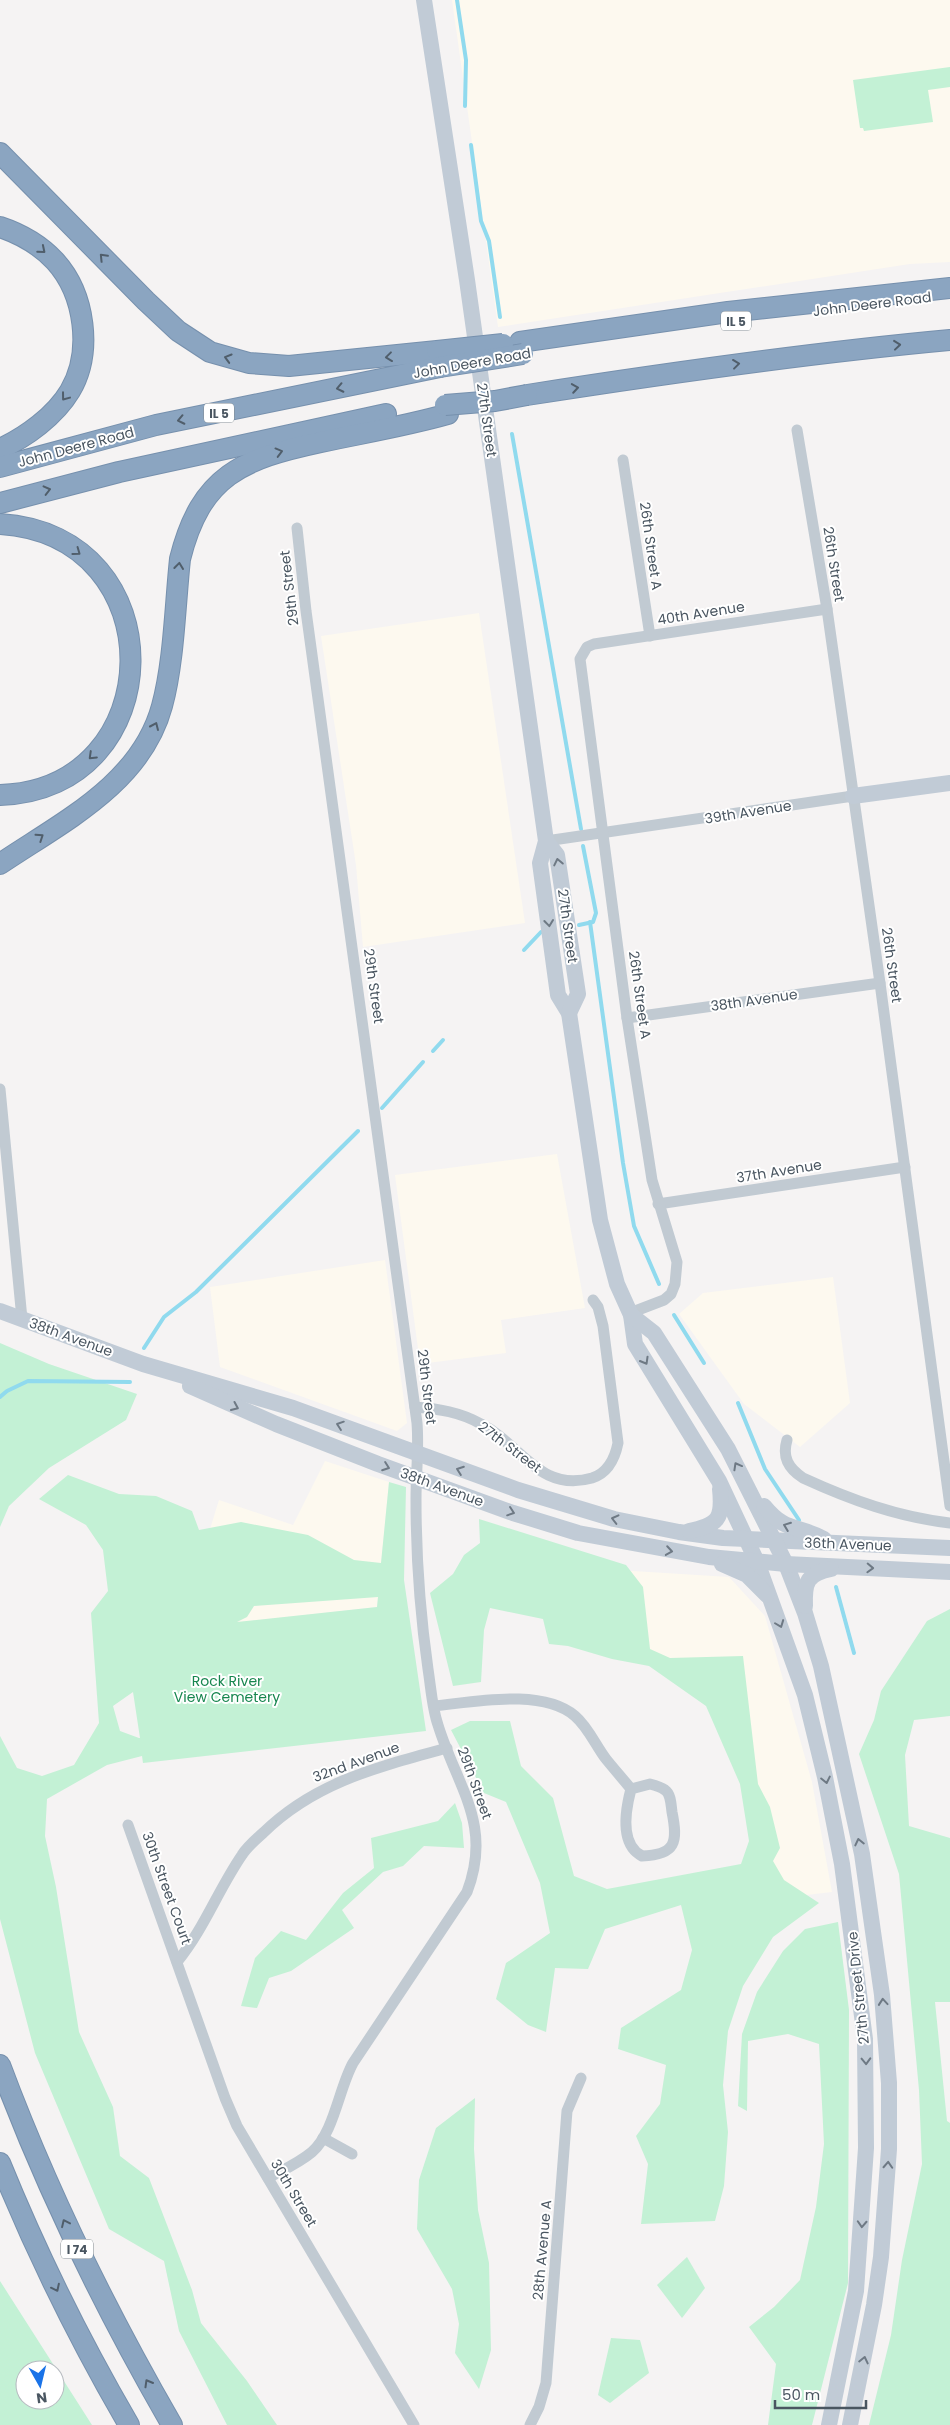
<svg xmlns="http://www.w3.org/2000/svg" width="950" height="2425" viewBox="0 0 950 2425" font-family="Poppins,sans-serif">
	<style>
		.commercial { fill: #fdf9ef }
		.green { fill: #c3f1d5; fill-rule: evenodd }
		.lines { fill: none; stroke-linecap: round; stroke-linejoin: round }
		.stream { stroke: #90daee; stroke-width: 4 }
		.highway-casing { stroke: #7690ad; stroke-width: 22 }
		.street { stroke: #c1cad2; stroke-width: 11 }
		.secondary { stroke: #c1cbd6; stroke-width: 16 }
		.highway { stroke: #8ba5c1; stroke-width: 20 }
		.highway-bridge-casing { stroke: #7690ad; stroke-width: 22; stroke-linecap: butt }
		.highway-bridge { stroke: #8ba5c1; stroke-width: 20 }
		.oneway { stroke: #505e6b }
		.oneway2 { stroke: #6e7984 }
		.labels { text-anchor: middle; dominant-baseline: central; stroke-width: 4; stroke-linejoin: round; paint-order: stroke }
		.shield { fill: #fff; stroke: #808990; stroke-width: 1 }
		.shield-label { font-size: 12px; font-weight: bold; fill: #4a5661 }
		.street-label { font-size: 14px; fill: #4a5661; stroke: #fff }
		.park-label { font-size: 14px; fill: #17864f; stroke: #fff }
	</style>
	<rect width="100%" height="100%" fill="#f5f3f3"/>
	<g class="commercial">
		<path d="M 452,0 L 950,0 L 950,262 L 910,264 L 498,327 Z"/>
		<path d="M 479,613 L 525,923 L 363,947 L 356,865 L 321,636 Z"/>
		<path d="M 557,1154 L 585,1308 L 501,1320 L 506,1353 L 420,1364 L 395,1175 Z"/>
		<path d="M 385,1260 L 407,1423 L 397,1431 L 220,1367 L 210,1287 Z"/>
		<path d="M 833,1277 L 850,1403 L 800,1447 L 744,1404 L 679,1314 L 703,1293 Z"/>
		<path d="M 325,1461 L 389,1482 L 377,1607 L 179,1629 L 219,1500 L 293,1525 Z"/>
		<path d="M 617,1570 L 729,1577 L 765,1616 L 812,1782 L 832,1892 L 772,1899 L 734,1661 L 627,1661 Z"/>
	</g>
	<g class="green">
		<path d="M 950,67 L 950,87 L 928,90 L 933,122 L 864,131 L 863,128 L 860,128 L 853,80 Z"/>
		<path d="M 0,1343 L 49,1364 L 137,1394 L 126,1420 L 49,1468 L 9,1506 L 0,1527 Z"/>
		<path d="M 68,1475 L 119,1494 L 156,1496 L 192,1511 L 199,1530 L 241,1522 L 308,1535 L 354,1560 L 381,1563 L 389,1482 L 406,1487 L 404,1580 L 426,1731 L 143,1763 L 142,1756 L 107,1765 L 47,1799 L 45,1836 L 56,1887 L 79,2032 L 113,2107 L 120,2156 L 149,2178 L 192,2290 L 201,2323 L 247,2381 L 277,2425 L 227,2425 L 179,2331 L 164,2261 L 109,2229 L 35,2053 L 0,1919 L 0,1736 L 17,1768 L 42,1776 L 74,1765 L 99,1723 L 91,1613 L 108,1591 L 103,1550 L 86,1525 L 39,1499 ZM 378,1597 L 377,1607 L 237,1622 L 247,1617 L 254,1606 ZM 133,1692 L 140,1738 L 139,1738 L 120,1731 L 113,1706 Z"/>
		<path d="M 479,1519 L 626,1565 L 643,1587 L 650,1649 L 670,1658 L 743,1656 L 758,1784 L 770,1807 L 780,1848 L 773,1861 L 784,1880 L 819,1903 L 773,1937 L 743,1986 L 728,2031 L 723,2085 L 728,2132 L 724,2186 L 715,2221 L 641,2224 L 648,2164 L 636,2136 L 660,2104 L 666,2065 L 618,2049 L 621,2028 L 681,1990 L 692,1950 L 681,1905 L 605,1929 L 588,1969 L 555,1968 L 546,2032 L 528,2025 L 496,1999 L 506,1963 L 550,1933 L 540,1883 L 506,1802 L 484,1793 L 451,1730 L 470,1721 L 510,1721 L 521,1766 L 553,1798 L 574,1876 L 607,1889 L 741,1864 L 749,1841 L 740,1784 L 706,1706 L 649,1666 L 612,1659 L 568,1646 L 549,1644 L 543,1619 L 490,1608 L 484,1630 L 481,1682 L 453,1686 L 430,1593 L 453,1574 L 464,1555 L 480,1543 Z"/>
		<path d="M 950,1609 L 950,1716 L 914,1720 L 905,1755 L 909,1826 L 950,1838 L 950,2002 L 935,2002 L 947,2121 L 950,2123 L 950,2425 L 869,2425 L 891,2335 L 902,2260 L 922,2164 L 919,2090 L 899,1874 L 859,1754 L 874,1720 L 881,1691 L 927,1621 Z"/>
		<path d="M 455,1803 L 462,1823 L 464,1848 L 424,1846 L 403,1866 L 383,1872 L 342,1910 L 354,1928 L 291,1971 L 269,1978 L 257,2008 L 241,2006 L 255,1958 L 281,1931 L 306,1940 L 343,1893 L 374,1868 L 371,1838 L 438,1821 Z"/>
		<path d="M 838,1922 L 849,2010 L 848,2283 L 812,2425 L 768,2425 L 776,2364 L 749,2327 L 774,2307 L 800,2280 L 816,2207 L 824,2144 L 819,2044 L 788,2034 L 748,2041 L 747,2111 L 738,2106 L 742,2034 L 757,1992 L 783,1951 L 805,1929 Z"/>
		<path d="M 475,2098 L 474,2149 L 478,2210 L 489,2263 L 491,2350 L 479,2389 L 455,2353 L 459,2324 L 452,2289 L 417,2229 L 419,2180 L 436,2128 Z"/>
		<path d="M 687,2257 L 705,2288 L 682,2318 L 657,2285 Z"/>
		<path d="M 0,2281 L 92,2425 L 0,2425 ZM 25,2370 L 55,2370 L 55,2400 L 25,2400 Z"/>
		<path d="M 611,2338 L 640,2340 L 649,2373 L 610,2403 L 598,2395 Z"/>
	</g>
	<g class="lines">
		<g class="stream">
			<path d="M 457,0 L 466,60 L 465,106"/>
			<path d="M 471,145 L 481,221 L 489,241 L 500,317"/>
			<path d="M 512,434 L 581,829"/>
			<path d="M 590,922 L 623,1163 L 634,1226 L 659,1284"/>
			<path d="M 579,925 L 593,922 L 596,913 L 583,846"/>
			<path d="M 524,950 L 541,932"/>
			<path d="M 433,1051 L 443,1040"/>
			<path d="M 382,1108 L 423,1062"/>
			<path d="M 674,1315 L 704,1363"/>
			<path d="M 144,1348 L 164,1317 L 196,1292 L 358,1131"/>
			<path d="M 0,1397 L 7,1391 L 28,1381 L 130,1382"/>
			<path d="M 738,1403 L 765,1469 L 799,1520"/>
			<path d="M 836,1587 L 854,1653"/>
		</g>
		<g class="highway-casing">
			<g id="highway">
				<path d="M 0,153 L 146,301 L 178,331 L 210,352 L 249,363 L 289,366 L 437,351"/>
				<path d="M 0,227 C 21,234 40,245 55,261 C 85,294 93,352 70,391 C 55,416 26,437 0,449"/>
				<path d="M 520,342 L 728,312 L 950,288"/>
				<path d="M 527,395 C 668,373 808,353 950,340"/>
				<path d="M 0,467 L 156,425 L 440,367"/>
				<path d="M 0,503 L 119,472 L 386,414"/>
				<path d="M 0,524 C 177,535 171,790 0,795"/>
				<path d="M 0,864 C 62,822 141,784 162,706 C 174,662 175,606 180,559 C 201,475 242,459 321,442 C 363,433 406,426 448,414"/>
				<path d="M 0,2065 C 47,2191 105,2309 172,2425"/>
				<path d="M 0,2163 C 37,2254 80,2341 129,2425"/>
			</g>
		</g>
		<g class="street">
			<path d="M 797,430 L 827,609 L 880,983 L 950,1506"/>
			<path d="M 623,460 L 650,636"/>
			<path d="M 546,841 L 853,796"/>
			<path d="M 627,1018 L 880,983"/>
			<path d="M 0,1089 L 22,1319"/>
			<path d="M 658,1204 L 905,1167"/>
			<path d="M 630,1313 L 664,1300 L 671,1294 L 675,1284 L 677,1262 L 652,1180 L 627,1018 L 580,659 L 587,647 L 594,644 L 827,609"/>
			<path d="M 415,1407 C 439,1409 460,1412 481,1424 C 521,1444 539,1493 592,1478 C 608,1473 615,1458 618,1443 L 603,1326 L 598,1307 L 593,1300"/>
			<path d="M 787,1440 C 782,1457 788,1468 803,1478 C 851,1500 898,1517 950,1523"/>
			<path d="M 434,1706 C 475,1702 542,1688 575,1716 C 588,1727 596,1746 606,1759 C 614,1769 623,1779 631,1789"/>
			<path d="M 650,1784 C 654,1785 661,1787 665,1790 C 671,1794 671,1805 672,1812 C 678,1842 676,1855 642,1856 C 619,1844 626,1808 631,1789 Z"/>
			<path d="M 128,1825 L 225,2098 L 237,2126 L 414,2425"/>
			<path d="M 177,1962 C 204,1929 218,1890 242,1855 C 247,1847 255,1840 263,1833 C 315,1782 378,1767 447,1748"/>
			<path d="M 323,2138 L 352,2154"/>
			<path d="M 268,2178 C 283,2170 299,2163 312,2152 C 334,2133 339,2088 353,2063 L 467,1892 C 493,1824 457,1787 438,1725 C 432,1708 431,1688 428,1669 C 420,1613 416,1555 416,1499 C 416,1473 419,1448 417,1423 L 306,611 L 297,528"/>
			<path d="M 530,2425 L 539,2407 L 546,2383 L 567,2111 L 581,2078"/>
		</g>
		<g class="secondary">
			<path d="M 424,0 L 467,280 L 546,841 L 540,863 L 558,995 L 569,1013 L 600,1220 L 617,1284 L 631,1315 L 635,1344 L 719,1481 L 757,1562 L 805,1695 L 825,1777 L 842,1864 L 865,2039 L 866,2148 L 856,2291 L 829,2425"/>
			<path d="M 853,796 L 950,783"/>
			<path d="M 546,841 L 557,855 L 578,994 L 569,1013"/>
			<path d="M 0,1311 L 143,1364 L 293,1408 L 518,1490 L 614,1519 L 679,1532 L 723,1538 L 950,1548"/>
			<path d="M 631,1315 L 654,1333 L 728,1449 L 786,1564 L 805,1613 L 821,1666 L 862,1854 L 882,1995 L 889,2083 L 889,2149 L 881,2257 L 874,2305 L 850,2425"/>
			<path d="M 190,1386 L 276,1424 L 378,1464 L 513,1513 L 578,1533 L 709,1557 L 786,1564 L 950,1572"/>
			<path d="M 764,1506 C 786,1533 796,1524 824,1539"/>
			<path d="M 689,1531 C 719,1525 723,1518 720,1489"/>
			<path d="M 722,1564 L 747,1575 L 767,1595"/>
			<path d="M 805,1606 C 804,1582 807,1574 831,1569"/>
		</g>
		<use href="#highway" class="highway"/>
		<g class="highway-bridge-casing">
			<g id="highway-bridge">
				<path d="M 437,351 L 503,344"/>
				<path d="M 440,367 L 523,354"/>
				<path d="M 445,405 L 495,401 L 527,395"/>
			</g>
		</g>
		<use href="#highway-bridge" class="highway-bridge"/>
	</g>
	<defs><path id="oneway-chevron" d="M-2-3.5L2.5 0L-2 3.5" fill="none" stroke-width="1.6" stroke-linecap="round" stroke-linejoin="round" transform="scale(1.25)"/></defs>
	<g class="oneway">
		<use href="#oneway-chevron" transform="translate(42 250) rotate(40)"/>
		<use href="#oneway-chevron" transform="translate(103 257) rotate(-134)"/>
		<use href="#oneway-chevron" transform="translate(897 345) rotate(-6)"/>
		<use href="#oneway-chevron" transform="translate(389 357) rotate(173)"/>
		<use href="#oneway-chevron" transform="translate(228 358) rotate(-164)"/>
		<use href="#oneway-chevron" transform="translate(736 364) rotate(-7)"/>
		<use href="#oneway-chevron" transform="translate(340 388) rotate(168)"/>
		<use href="#oneway-chevron" transform="translate(575 388) rotate(-9)"/>
		<use href="#oneway-chevron" transform="translate(65 397) rotate(127)"/>
		<use href="#oneway-chevron" transform="translate(181 420) rotate(168)"/>
		<use href="#oneway-chevron" transform="translate(279 452) rotate(-15)"/>
		<use href="#oneway-chevron" transform="translate(47 490) rotate(-14)"/>
		<use href="#oneway-chevron" transform="translate(77 552) rotate(36)"/>
		<use href="#oneway-chevron" transform="translate(179 566) rotate(-83)"/>
		<use href="#oneway-chevron" transform="translate(155 726) rotate(-66)"/>
		<use href="#oneway-chevron" transform="translate(92 756) rotate(136)"/>
		<use href="#oneway-chevron" transform="translate(40 837) rotate(-34)"/>
		<use href="#oneway-chevron" transform="translate(65 2223) rotate(-115)"/>
		<use href="#oneway-chevron" transform="translate(56 2288) rotate(64)"/>
		<use href="#oneway-chevron" transform="translate(148 2383) rotate(-120)"/>
	</g>
	<g class="oneway2">
		<use href="#oneway-chevron" transform="translate(558 862) rotate(-102)"/>
		<use href="#oneway-chevron" transform="translate(549 923) rotate(83)"/>
		<use href="#oneway-chevron" transform="translate(645 1361) rotate(60)"/>
		<use href="#oneway-chevron" transform="translate(235 1407) rotate(24)"/>
		<use href="#oneway-chevron" transform="translate(340 1425) rotate(-161)"/>
		<use href="#oneway-chevron" transform="translate(737 1466) rotate(-119)"/>
		<use href="#oneway-chevron" transform="translate(386 1467) rotate(20)"/>
		<use href="#oneway-chevron" transform="translate(460 1470) rotate(-160)"/>
		<use href="#oneway-chevron" transform="translate(511 1512) rotate(19)"/>
		<use href="#oneway-chevron" transform="translate(615 1519) rotate(-166)"/>
		<use href="#oneway-chevron" transform="translate(787 1526) rotate(-159)"/>
		<use href="#oneway-chevron" transform="translate(669 1551) rotate(9)"/>
		<use href="#oneway-chevron" transform="translate(870 1568) rotate(2)"/>
		<use href="#oneway-chevron" transform="translate(780 1624) rotate(69)"/>
		<use href="#oneway-chevron" transform="translate(826 1780) rotate(78)"/>
		<use href="#oneway-chevron" transform="translate(859 1842) rotate(-103)"/>
		<use href="#oneway-chevron" transform="translate(883 2002) rotate(-95)"/>
		<use href="#oneway-chevron" transform="translate(866 2061) rotate(88)"/>
		<use href="#oneway-chevron" transform="translate(888 2165) rotate(-87)"/>
		<use href="#oneway-chevron" transform="translate(862 2224) rotate(93)"/>
		<use href="#oneway-chevron" transform="translate(864 2360) rotate(-77)"/>
	</g>
	<g class="labels">
		<g class="shield">
			<rect x="721" y="311.5" width="30" height="19" rx="4"/>
			<rect x="204" y="403.5" width="30" height="19" rx="4"/>
			<rect x="61" y="2239.5" width="32" height="19" rx="4"/>
		</g>
		<g class="shield-label">
			<text x="736" y="321">IL 5</text>
			<text x="219" y="413">IL 5</text>
			<text x="77" y="2249">I 74</text>
		</g>
		<g class="street-label">
			<text transform="translate(872 304) rotate(-7)">John Deere Road</text>
			<text transform="translate(472 363) rotate(-10)">John Deere Road</text>
			<text transform="translate(487 420) rotate(82)">27th Street</text>
			<text transform="translate(76 447) rotate(-15)">John Deere Road</text>
			<text transform="translate(651 546) rotate(82)">26th Street A</text>
			<text transform="translate(834 564) rotate(81)">26th Street</text>
			<text transform="translate(289 588) rotate(-97)">29th Street</text>
			<text transform="translate(701 613) rotate(-9)">40th Avenue</text>
			<text transform="translate(748 812) rotate(-9)">39th Avenue</text>
			<text transform="translate(568 926) rotate(82)">27th Street</text>
			<text transform="translate(892 965) rotate(82)">26th Street</text>
			<text transform="translate(374 986) rotate(82)">29th Street</text>
			<text transform="translate(640 995) rotate(82)">26th Street A</text>
			<text transform="translate(754 1000) rotate(-8)">38th Avenue</text>
			<text transform="translate(779 1171) rotate(-9)">37th Avenue</text>
			<text transform="translate(71 1337) rotate(20)">38th Avenue</text>
			<text transform="translate(427 1387) rotate(83)">29th Street</text>
			<text transform="translate(510 1447) rotate(37)">27th Street</text>
			<text transform="translate(442 1487) rotate(20)">38th Avenue</text>
			<text transform="translate(848 1544) rotate(2)">36th Avenue</text>
			<text transform="translate(356 1762) rotate(-20)">32nd Avenue</text>
			<text transform="translate(475 1783) rotate(70)">29th Street</text>
			<text transform="translate(167 1888) rotate(70)">30th Street Court</text>
			<text transform="translate(858 1988) rotate(-96)">27th Street Drive</text>
			<text transform="translate(294 2193) rotate(59)">30th Street</text>
			<text transform="translate(542 2250) rotate(-85)">28th Avenue A</text>
		</g>
		<g class="park-label">
			<text x="227" y="1681">Rock River<tspan x="227" dy="16">View Cemetery</tspan></text>
		</g>
	</g>
	<g transform="translate(40 2385) rotate(172)"><circle r="24" fill="#ffffff" stroke="#b7bbc0"/>
	<path d="M0-4L9 19L0 12L-9 19Z" fill="#1a73e8"/>
	<text y="-8" font-size="14" font-weight="bold" text-anchor="middle" fill="#4a5661">N</text>
	</g>
	<path d="M775 2400v8h91v-8" fill="none" stroke="#4a5661" stroke-width="2.5"/>
	<text x="782" y="2400" font-size="15" fill="#4a5661" stroke="#ffffff" stroke-width="4" paint-order="stroke">50 m</text>
</svg>
